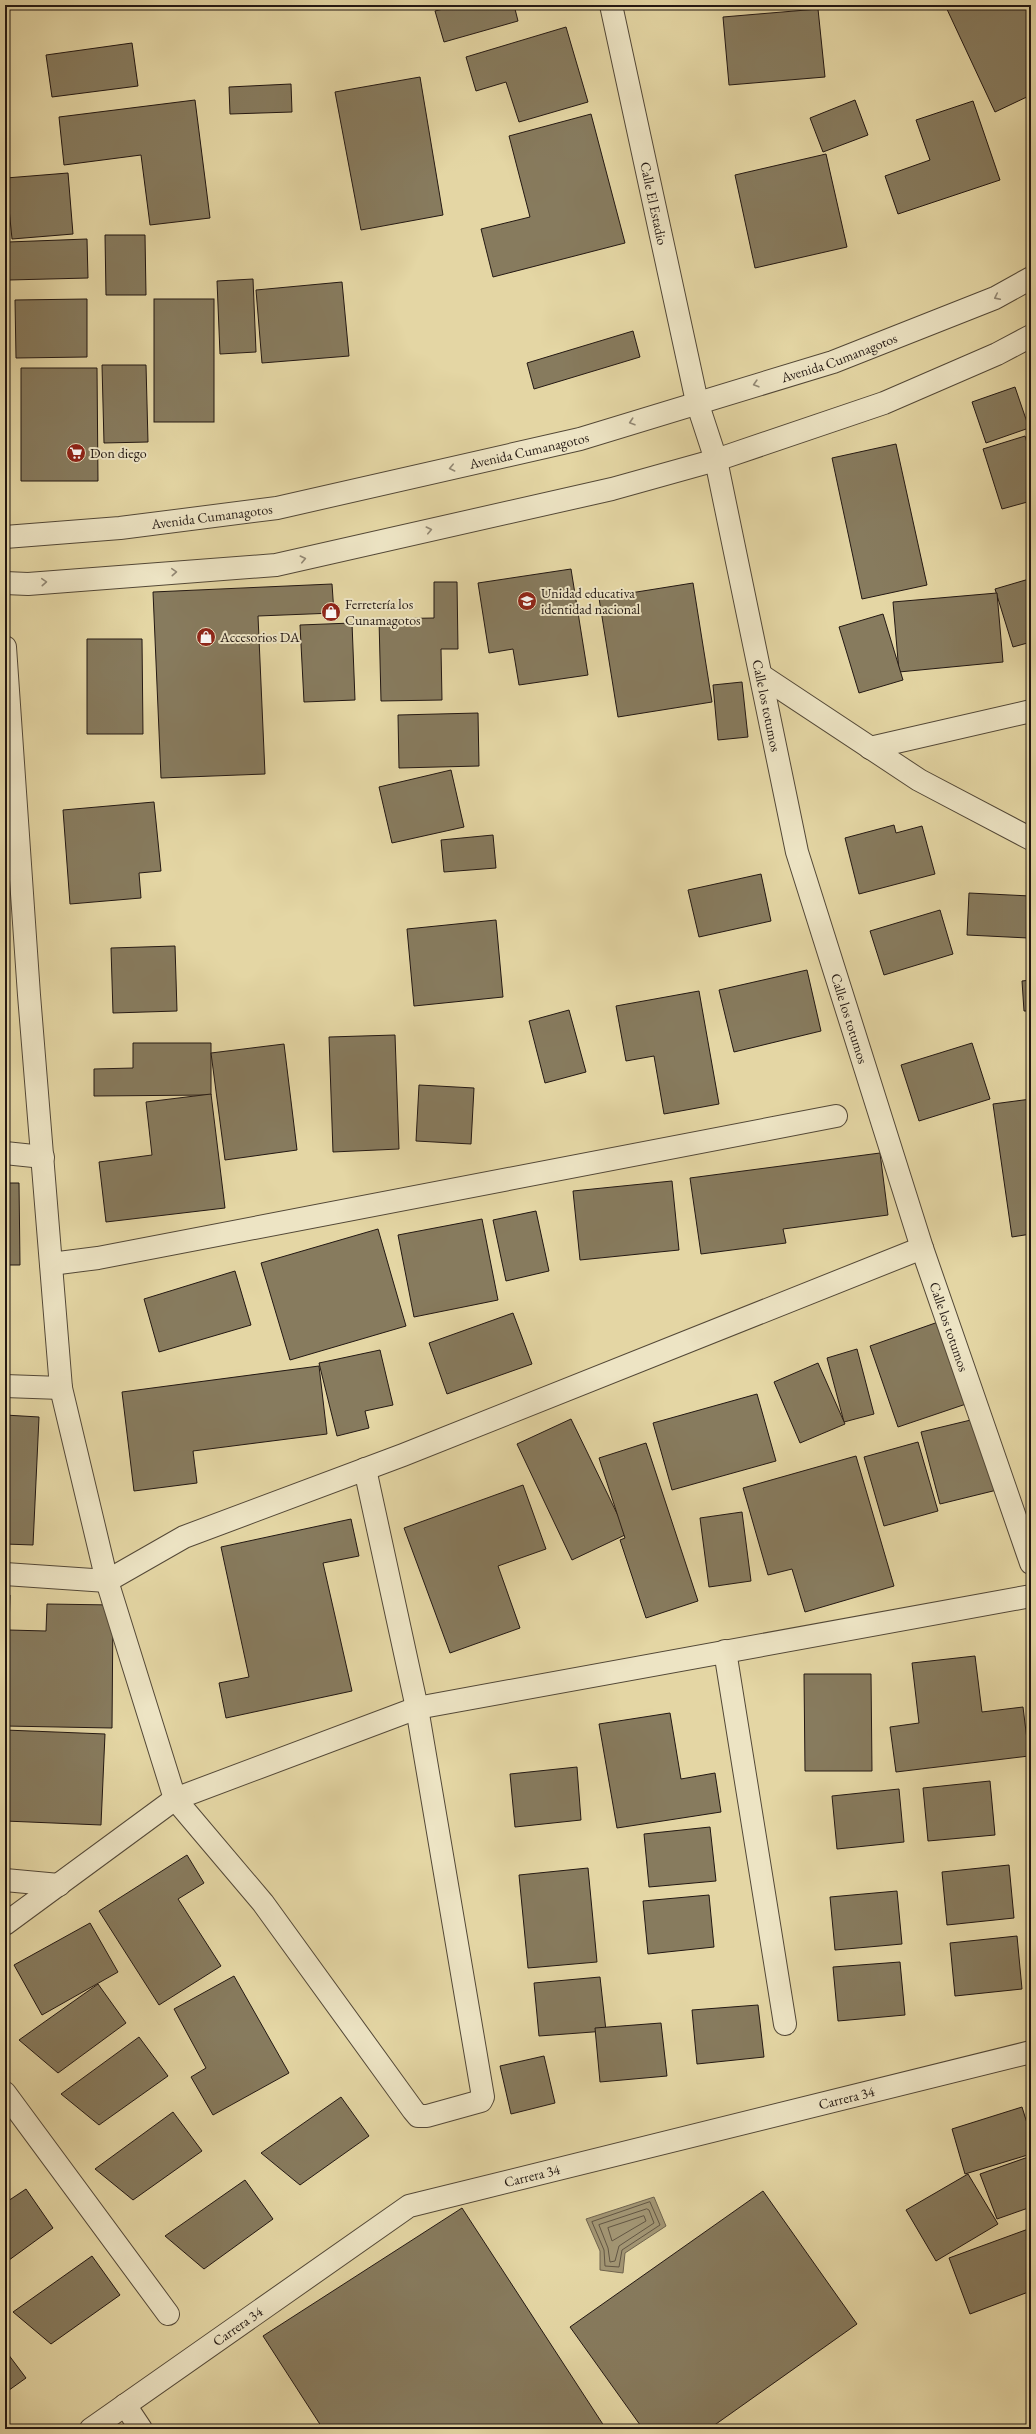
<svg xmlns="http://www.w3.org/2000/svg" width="1036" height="2434" viewBox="0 0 1036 2434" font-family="'EB Garamond',serif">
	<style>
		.water { fill: #a29573; stroke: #6f634d }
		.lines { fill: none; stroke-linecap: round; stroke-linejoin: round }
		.shore { stroke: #625643; stroke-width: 1 }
		.building { fill: #877b5e; stroke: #231813 }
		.minor-casing { stroke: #534837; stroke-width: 24 }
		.tertiary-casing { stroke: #534837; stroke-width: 24 }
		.minor { stroke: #ede4c4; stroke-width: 22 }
		.tertiary { stroke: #ede4c4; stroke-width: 22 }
		.oneway { stroke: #928874 }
		.labels { text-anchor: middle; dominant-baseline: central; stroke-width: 4; stroke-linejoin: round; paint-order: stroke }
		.street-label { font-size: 14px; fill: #231813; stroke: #ede4c4 }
		.poi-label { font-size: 14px; fill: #231813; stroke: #ede4c4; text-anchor: start }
	</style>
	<rect width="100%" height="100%" fill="#e4d6a4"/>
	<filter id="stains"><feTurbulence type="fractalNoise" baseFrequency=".005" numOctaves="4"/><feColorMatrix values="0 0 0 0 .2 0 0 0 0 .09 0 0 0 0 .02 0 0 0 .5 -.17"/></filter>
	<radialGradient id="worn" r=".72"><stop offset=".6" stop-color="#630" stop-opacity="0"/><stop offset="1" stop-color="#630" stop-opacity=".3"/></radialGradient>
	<path class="water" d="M 654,2197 L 666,2226 L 625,2253 L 623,2273 L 600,2270 L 600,2251 L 586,2219 Z"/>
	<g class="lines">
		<g class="shore">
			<path d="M 650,2202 L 660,2225 L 622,2250 L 619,2267 L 605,2266 L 604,2250 L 592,2222 Z"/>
			<path d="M 647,2209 L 649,2210 L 654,2223 L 619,2246 L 615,2261 L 610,2262 L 608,2248 L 599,2225 Z"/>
			<path d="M 644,2216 L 646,2221 L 612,2241 L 608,2228 Z"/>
		</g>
	</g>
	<g class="building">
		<path d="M 5,5 L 143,5 L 5,7 Z"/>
		<path d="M 459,5 L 514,5 L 518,21 L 444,42 L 435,11 Z"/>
		<path d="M 945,5 L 1031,5 L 1031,95 L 995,112 Z"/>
		<path d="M 818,9 L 825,77 L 729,85 L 723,17 Z"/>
		<path d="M 566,27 L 588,102 L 519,122 L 506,82 L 476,91 L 466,57 Z"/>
		<path d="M 132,43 L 138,86 L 52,97 L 46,55 Z"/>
		<path d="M 420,77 L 443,215 L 361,230 L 335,92 Z"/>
		<path d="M 291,84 L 292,112 L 230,114 L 229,87 Z"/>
		<path d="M 195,100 L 210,218 L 150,225 L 141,155 L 64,165 L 59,117 Z"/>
		<path d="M 855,100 L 868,135 L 823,152 L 810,118 Z"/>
		<path d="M 973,101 L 1000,180 L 898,214 L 885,176 L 930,160 L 916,120 Z"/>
		<path d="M 591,114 L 625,243 L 493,277 L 481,229 L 530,217 L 509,136 Z"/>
		<path d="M 826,154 L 847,247 L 755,268 L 735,175 Z"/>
		<path d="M 68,173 L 73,234 L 12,239 L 6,178 Z"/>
		<path d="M 105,235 L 145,235 L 146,295 L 106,295 Z"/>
		<path d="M 87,239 L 88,278 L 9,280 L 8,242 Z"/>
		<path d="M 253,279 L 256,352 L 220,354 L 217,281 Z"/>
		<path d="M 342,282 L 349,356 L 262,363 L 256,290 Z"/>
		<path d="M 87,299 L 87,357 L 16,358 L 15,300 Z"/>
		<rect x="154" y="299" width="60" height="123"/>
		<path d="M 633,331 L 640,357 L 534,389 L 527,363 Z"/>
		<path d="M 102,365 L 146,365 L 148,442 L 104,443 Z"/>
		<path d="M 21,368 L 97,368 L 98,481 L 21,481 Z"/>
		<path d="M 1015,387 L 1029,428 L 986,443 L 972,402 Z"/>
		<path d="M 1025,436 L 1031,456 L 1031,501 L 1002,509 L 983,449 Z"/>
		<path d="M 896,444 L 927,585 L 862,599 L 832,458 Z"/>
		<path d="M 571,569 L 588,675 L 519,685 L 513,649 L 489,653 L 478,583 Z"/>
		<path d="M 1029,579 L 1031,586 L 1031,642 L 1013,647 L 995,589 Z"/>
		<path d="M 434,582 L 457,582 L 458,649 L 441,649 L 442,700 L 381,701 L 379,619 L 434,618 Z"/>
		<path d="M 693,583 L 712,702 L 618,717 L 599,598 Z"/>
		<path d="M 332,584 L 334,613 L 258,616 L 265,774 L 161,778 L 153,592 Z"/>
		<path d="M 997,593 L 1003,662 L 899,672 L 893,602 Z"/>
		<path d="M 883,614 L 903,680 L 859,693 L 839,627 Z"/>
		<path d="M 352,623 L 355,700 L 304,702 L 300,625 Z"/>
		<path d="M 87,639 L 142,639 L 143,734 L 87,734 Z"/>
		<path d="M 742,682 L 748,737 L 718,740 L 713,685 Z"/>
		<path d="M 478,713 L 479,766 L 399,768 L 398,715 Z"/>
		<path d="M 451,770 L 464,827 L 392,843 L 379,787 Z"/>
		<path d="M 154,802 L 161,871 L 139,873 L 141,898 L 70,904 L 63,810 Z"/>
		<path d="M 894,825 L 896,833 L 922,826 L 935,874 L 859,894 L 845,838 Z"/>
		<path d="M 493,835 L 496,868 L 444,872 L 441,840 Z"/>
		<path d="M 761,874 L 771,921 L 699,937 L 688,890 Z"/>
		<path d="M 969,893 L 1030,896 L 1028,938 L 967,935 Z"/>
		<path d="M 940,910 L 953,954 L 884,975 L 870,931 Z"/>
		<path d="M 496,920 L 503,997 L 414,1006 L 407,929 Z"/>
		<path d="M 175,946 L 177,1011 L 113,1013 L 111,948 Z"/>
		<path d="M 807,970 L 821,1031 L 734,1052 L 719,990 Z"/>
		<path d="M 1031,980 L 1031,1011 L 1024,1011 L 1022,981 Z"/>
		<path d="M 699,991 L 719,1104 L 664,1114 L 654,1056 L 626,1061 L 616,1006 Z"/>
		<path d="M 569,1010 L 586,1072 L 545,1083 L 529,1021 Z"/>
		<path d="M 395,1035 L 399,1149 L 333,1152 L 329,1037 Z"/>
		<path d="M 133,1043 L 211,1043 L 211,1095 L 94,1096 L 94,1069 L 133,1068 Z"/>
		<path d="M 972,1043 L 990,1099 L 919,1121 L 901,1065 Z"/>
		<path d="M 284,1044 L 297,1150 L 225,1160 L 211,1053 Z"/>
		<path d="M 419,1085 L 474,1088 L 471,1144 L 416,1141 Z"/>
		<path d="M 211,1094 L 225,1208 L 106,1222 L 99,1162 L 152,1155 L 146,1102 Z"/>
		<path d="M 1031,1099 L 1031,1234 L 1012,1237 L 993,1104 Z"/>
		<path d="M 880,1153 L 888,1215 L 783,1229 L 786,1243 L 701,1254 L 690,1178 Z"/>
		<path d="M 672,1181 L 679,1250 L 580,1260 L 573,1191 Z"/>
		<path d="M 5,1183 L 19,1183 L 20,1265 L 5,1265 Z"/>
		<path d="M 536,1211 L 549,1271 L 506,1281 L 493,1220 Z"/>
		<path d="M 482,1219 L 498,1300 L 414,1317 L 398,1235 Z"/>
		<path d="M 378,1229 L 406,1326 L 290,1360 L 261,1263 Z"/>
		<path d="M 235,1271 L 251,1325 L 159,1352 L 144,1299 Z"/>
		<path d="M 513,1313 L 532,1364 L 447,1394 L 429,1343 Z"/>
		<path d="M 941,1321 L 969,1403 L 898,1427 L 870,1346 Z"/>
		<path d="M 857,1349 L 874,1414 L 844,1422 L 827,1358 Z"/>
		<path d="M 380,1350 L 393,1405 L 365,1411 L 369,1428 L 337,1436 L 319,1363 Z"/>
		<path d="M 818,1363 L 845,1424 L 800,1443 L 774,1382 Z"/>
		<path d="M 319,1366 L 327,1434 L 193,1451 L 197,1483 L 134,1491 L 122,1392 Z"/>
		<path d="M 757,1394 L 776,1461 L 672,1490 L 653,1423 Z"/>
		<path d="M 5,1415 L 39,1417 L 33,1545 L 5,1544 Z"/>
		<path d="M 979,1418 L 997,1490 L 940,1504 L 921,1432 Z"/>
		<path d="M 571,1419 L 627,1534 L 572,1560 L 517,1444 Z"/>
		<path d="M 918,1442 L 938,1511 L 884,1526 L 864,1457 Z"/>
		<path d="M 646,1443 L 698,1601 L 646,1618 L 620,1540 L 625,1538 L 599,1458 Z"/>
		<path d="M 856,1456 L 894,1586 L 805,1612 L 792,1569 L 768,1575 L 743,1488 Z"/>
		<path d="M 523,1485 L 546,1549 L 498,1566 L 520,1628 L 450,1653 L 404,1528 Z"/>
		<path d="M 742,1512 L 751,1581 L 709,1587 L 700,1518 Z"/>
		<path d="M 351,1519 L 359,1556 L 323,1563 L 352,1691 L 226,1718 L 219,1683 L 249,1677 L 221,1547 Z"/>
		<path d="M 5,1595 L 10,1595 L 9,1630 L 46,1631 L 47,1604 L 113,1605 L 112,1728 L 5,1726 Z"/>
		<path d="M 975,1656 L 982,1712 L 1023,1707 L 1029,1756 L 896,1772 L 890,1727 L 919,1723 L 912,1663 Z"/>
		<path d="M 804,1674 L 871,1674 L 872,1771 L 805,1771 Z"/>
		<path d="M 670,1713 L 681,1779 L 715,1773 L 721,1812 L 617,1828 L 599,1724 Z"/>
		<path d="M 5,1730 L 105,1734 L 101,1825 L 5,1821 Z"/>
		<path d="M 577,1767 L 581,1820 L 515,1827 L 510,1774 Z"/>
		<path d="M 990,1781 L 995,1835 L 928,1841 L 923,1788 Z"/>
		<path d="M 899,1789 L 904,1842 L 837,1849 L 832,1796 Z"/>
		<path d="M 710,1827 L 716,1881 L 649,1887 L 644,1834 Z"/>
		<path d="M 187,1855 L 204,1883 L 178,1899 L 221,1966 L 159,2005 L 99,1911 Z"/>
		<path d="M 1009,1865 L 1014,1918 L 947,1925 L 942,1872 Z"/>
		<path d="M 588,1868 L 597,1962 L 528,1968 L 519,1875 Z"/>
		<path d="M 897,1891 L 902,1944 L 835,1950 L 830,1897 Z"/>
		<path d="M 709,1895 L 714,1947 L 648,1954 L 643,1901 Z"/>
		<path d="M 90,1923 L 118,1972 L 42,2015 L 14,1965 Z"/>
		<path d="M 1017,1936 L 1022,1989 L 955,1996 L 950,1943 Z"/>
		<path d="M 900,1962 L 905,2015 L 838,2021 L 833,1967 Z"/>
		<path d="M 234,1976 L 289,2073 L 213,2115 L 191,2077 L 206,2068 L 174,2009 Z"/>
		<path d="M 600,1977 L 606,2031 L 539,2036 L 534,1983 Z"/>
		<path d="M 98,1984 L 126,2023 L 58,2073 L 19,2040 Z"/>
		<path d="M 758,2005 L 764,2057 L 697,2064 L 692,2010 Z"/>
		<path d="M 661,2023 L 667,2076 L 600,2082 L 595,2028 Z"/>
		<path d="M 139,2037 L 168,2076 L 99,2125 L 61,2094 Z"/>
		<path d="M 544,2056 L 555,2103 L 511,2114 L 500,2066 Z"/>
		<path d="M 341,2097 L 369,2136 L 300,2185 L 261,2153 Z"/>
		<path d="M 1022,2107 L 1031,2136 L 1031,2154 L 965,2174 L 952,2129 Z"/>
		<path d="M 173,2112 L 202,2151 L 133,2200 L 95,2169 Z"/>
		<path d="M 1031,2156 L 1031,2207 L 997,2219 L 980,2174 Z"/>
		<path d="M 968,2174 L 998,2224 L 936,2261 L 906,2210 Z"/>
		<path d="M 245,2180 L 273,2219 L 204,2269 L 165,2236 Z"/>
		<path d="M 26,2189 L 53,2228 L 5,2263 L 5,2203 Z"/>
		<path d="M 763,2191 L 857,2324 L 709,2429 L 643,2429 L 570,2327 Z"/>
		<path d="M 462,2208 L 606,2429 L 323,2429 L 263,2336 Z"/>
		<path d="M 1031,2228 L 1031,2291 L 970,2314 L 949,2258 Z"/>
		<path d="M 92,2256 L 120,2295 L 51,2344 L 13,2312 Z"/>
		<path d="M 5,2350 L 26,2378 L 5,2393 Z"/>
	</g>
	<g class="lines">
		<g class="minor-casing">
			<g id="minor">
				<path id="s1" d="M 611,5 L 697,402 L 716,460 L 797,852 L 922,1248 L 1031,1563"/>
				<path d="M 5,647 L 29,995 L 61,1388 L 107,1581 L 175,1799 L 263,1903 L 413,2110 L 418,2116 L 427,2116 L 481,2101 L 483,2097 L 417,1708 L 365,1469"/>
				<path d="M 762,676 L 919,780 L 1031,839"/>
				<path d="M 870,748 L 1031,711"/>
				<path d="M 5,1153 L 43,1157"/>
				<path d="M 51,1264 L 98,1258 L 836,1116"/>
				<path d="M 5,1386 L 61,1388"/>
				<path d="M 5,1574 L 107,1581 L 184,1537 L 403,1455 L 922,1248"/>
				<path d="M 725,1651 L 785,2024"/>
				<path d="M 5,1880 L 59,1885"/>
				<path d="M 5,1924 L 175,1799 L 417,1708 L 1031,1596"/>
				<path d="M 5,2093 L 168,2314"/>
				<path d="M 125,2405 L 141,2429"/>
				<path id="s2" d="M 91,2429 L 409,2206 L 1031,2052"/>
			</g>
		</g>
		<g class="tertiary-casing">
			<g id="tertiary">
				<path id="s3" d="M 5,537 L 120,528 L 277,508 L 580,439 L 833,362 L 995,298 L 1031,278"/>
				<path d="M 5,583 L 28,584 L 276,565 L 612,489 L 716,460 L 884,403 L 997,354 L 1031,336"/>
			</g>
		</g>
		<use href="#minor" class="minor"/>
		<use href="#tertiary" class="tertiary"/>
	</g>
	<defs><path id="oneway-chevron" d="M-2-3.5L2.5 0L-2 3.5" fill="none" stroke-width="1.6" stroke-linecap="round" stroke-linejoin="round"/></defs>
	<g class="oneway">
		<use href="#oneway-chevron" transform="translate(997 297) rotate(154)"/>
		<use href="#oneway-chevron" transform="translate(756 384) rotate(164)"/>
		<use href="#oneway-chevron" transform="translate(632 422) rotate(162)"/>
		<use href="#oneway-chevron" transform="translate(452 468) rotate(167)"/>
		<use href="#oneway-chevron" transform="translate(429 530) rotate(-13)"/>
		<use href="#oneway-chevron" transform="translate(303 559) rotate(-13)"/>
		<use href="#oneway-chevron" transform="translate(174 572) rotate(-4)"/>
		<use href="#oneway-chevron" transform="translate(44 582) rotate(-4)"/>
	</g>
	<defs>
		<g id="supermarket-disc" transform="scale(1)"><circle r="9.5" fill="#8f2418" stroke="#ede4c4"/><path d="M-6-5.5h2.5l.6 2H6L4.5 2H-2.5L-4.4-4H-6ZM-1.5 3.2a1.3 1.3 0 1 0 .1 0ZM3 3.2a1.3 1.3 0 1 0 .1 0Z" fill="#fff"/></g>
		<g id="school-disc" transform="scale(1)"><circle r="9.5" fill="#8f2418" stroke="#ede4c4"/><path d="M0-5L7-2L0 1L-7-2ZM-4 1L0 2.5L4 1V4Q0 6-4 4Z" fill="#fff"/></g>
		<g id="shop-disc" transform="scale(1)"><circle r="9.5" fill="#8f2418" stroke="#ede4c4"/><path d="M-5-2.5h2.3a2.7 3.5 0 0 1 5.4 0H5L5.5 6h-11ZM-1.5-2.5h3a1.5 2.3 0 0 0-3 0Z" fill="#fff"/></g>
	</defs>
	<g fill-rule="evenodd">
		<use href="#supermarket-disc" x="76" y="453"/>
		<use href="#school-disc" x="527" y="601"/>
		<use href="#shop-disc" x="331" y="612"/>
		<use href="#shop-disc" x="206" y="637"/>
	</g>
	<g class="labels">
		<g class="street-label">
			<text stroke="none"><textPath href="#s1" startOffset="203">Calle El Estadio</textPath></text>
			<text stroke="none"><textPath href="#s3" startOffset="856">Avenida Cumanagotos</textPath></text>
			<text stroke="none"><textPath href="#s3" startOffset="532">Avenida Cumanagotos</textPath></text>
			<text stroke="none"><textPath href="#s3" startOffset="208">Avenida Cumanagotos</textPath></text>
			<text stroke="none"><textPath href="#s1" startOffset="718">Calle los totumos</textPath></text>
			<text stroke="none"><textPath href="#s1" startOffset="1042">Calle los totumos</textPath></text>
			<text stroke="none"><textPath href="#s1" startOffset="1366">Calle los totumos</textPath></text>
			<text stroke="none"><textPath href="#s2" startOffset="839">Carrera 34</textPath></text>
			<text stroke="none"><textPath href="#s2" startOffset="515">Carrera 34</textPath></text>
			<text stroke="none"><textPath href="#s2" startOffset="179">Carrera 34</textPath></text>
		</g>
		<g class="poi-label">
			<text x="90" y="453">Don diego</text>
			<text x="541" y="593">Unidad educativa<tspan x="541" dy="16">identidad nacional</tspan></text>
			<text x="345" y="604">Ferretería los<tspan x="345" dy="16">Cunamagotos</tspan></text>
			<text x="220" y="637">Accesorios DA</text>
		</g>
	</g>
	<rect width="1036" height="2434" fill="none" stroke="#e4d6a4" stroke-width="20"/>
	<rect x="6" y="6" width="1024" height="2422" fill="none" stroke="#231813" stroke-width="2"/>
	<rect x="10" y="10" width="1016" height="2414" fill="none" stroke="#231813"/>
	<rect width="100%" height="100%" filter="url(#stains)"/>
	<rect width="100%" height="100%" fill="url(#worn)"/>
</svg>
